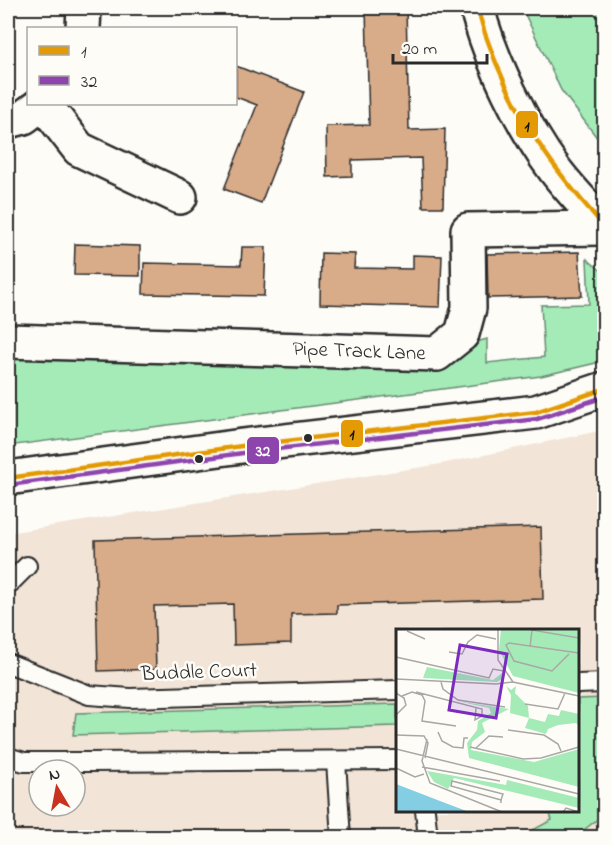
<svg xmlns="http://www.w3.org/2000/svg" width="612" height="845" viewBox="0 0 612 845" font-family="'Indie Flower',sans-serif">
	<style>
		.built { fill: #f2e4d6; fill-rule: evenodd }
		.green { fill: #a4ebb8; stroke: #688b72; stroke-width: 1.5 }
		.building { fill: #d8ab89; stroke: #2b2b2b; stroke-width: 1.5 }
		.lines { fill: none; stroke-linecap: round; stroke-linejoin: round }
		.service-casing { stroke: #2b2b2b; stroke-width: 22 }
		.minor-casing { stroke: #2b2b2b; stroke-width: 38 }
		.tertiary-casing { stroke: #2b2b2b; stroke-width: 38 }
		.service { stroke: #fdfcf7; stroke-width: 18 }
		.minor { stroke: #fdfcf7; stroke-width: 33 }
		.tertiary { stroke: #fdfcf7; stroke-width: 33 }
		.bus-1-casing { stroke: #fdfcf7; stroke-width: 9 }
		.bus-2-casing { stroke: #fdfcf7; stroke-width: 9 }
		.bus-1 { stroke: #e39a04; stroke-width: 4.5 }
		.bus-2 { stroke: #8e44ad; stroke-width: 4.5 }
		.bus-dot { fill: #2b2b2b; stroke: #fdfcf7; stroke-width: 2 }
		.labels { text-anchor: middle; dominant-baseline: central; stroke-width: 5; stroke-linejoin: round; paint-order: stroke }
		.street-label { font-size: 21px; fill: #2b2b2b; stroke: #fdfcf7 }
		.inset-road { fill: none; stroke: #a9a8a5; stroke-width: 1.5 }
		.view { fill: #7b2cbf; fill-opacity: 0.15; stroke: #7b2cbf; stroke-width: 3 }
		.inset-edge { fill: none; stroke: #2b2b2b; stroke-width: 3 }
		.line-badge { stroke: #fdfcf7; stroke-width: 2 }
		.badge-label { font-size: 16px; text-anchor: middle; font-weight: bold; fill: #fff }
		.pale-badge-label { font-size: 16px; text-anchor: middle; font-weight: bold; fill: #111 }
	</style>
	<rect width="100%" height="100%" fill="#fdfcf7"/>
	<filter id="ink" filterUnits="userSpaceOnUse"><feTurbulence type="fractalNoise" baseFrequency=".0167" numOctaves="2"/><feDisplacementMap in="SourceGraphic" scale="12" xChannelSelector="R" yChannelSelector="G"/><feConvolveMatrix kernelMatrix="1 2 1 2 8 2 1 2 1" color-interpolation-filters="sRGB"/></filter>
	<g filter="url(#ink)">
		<path class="built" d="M 604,430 L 604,837 L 8,838 L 8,533 L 441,464 ZM 398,630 L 578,630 L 578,810 L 398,810 ZM 39,770 L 75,770 L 75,806 L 39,806 Z"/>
		<g class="green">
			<path d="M 522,8 L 604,8 L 604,147 L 561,90 Z"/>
			<path d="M 587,259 L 604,273 L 604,356 L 596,363 L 541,376 L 8,446 L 8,354 L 463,346 L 487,339 L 487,363 L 544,357 L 541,305 L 589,304 Z"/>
			<path d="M 604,698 L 604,814 L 575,837 L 520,837 L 552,820 L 549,811 L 578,810 L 578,699 Z"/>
			<path d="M 397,704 L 397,726 L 73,735 L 76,713 Z"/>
		</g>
		<g class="building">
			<path d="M 366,8 L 406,8 L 409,130 L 445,129 L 443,207 L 423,207 L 421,158 L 352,160 L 352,176 L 327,177 L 326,126 L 369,125 Z"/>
			<path d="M 236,66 L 304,92 L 261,203 L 224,189 L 257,105 L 236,97 Z"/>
			<path d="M 75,244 L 140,246 L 140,276 L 74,275 Z"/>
			<path d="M 242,247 L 266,247 L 264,296 L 143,294 L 144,263 L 241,265 Z"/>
			<path d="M 579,252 L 582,296 L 488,298 L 487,254 Z"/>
			<path d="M 321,253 L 355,254 L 354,268 L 413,269 L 413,255 L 442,256 L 440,307 L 320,304 Z"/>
			<path d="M 541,527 L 543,599 L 337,605 L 337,613 L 291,614 L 291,643 L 234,645 L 233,604 L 154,606 L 156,669 L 98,671 L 95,540 Z"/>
		</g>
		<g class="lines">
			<g class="service-casing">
				<g id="service">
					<path d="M 8,585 L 27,566"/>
					<path d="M 8,663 L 89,695 L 130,698 L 398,690"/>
					<path d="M 578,684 L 604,683"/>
					<path d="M 8,757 L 24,762 L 88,762 L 398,760"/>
					<path d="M 336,761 L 341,838"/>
					<path d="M 425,810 L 428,838"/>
				</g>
			</g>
			<g class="minor-casing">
				<g id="minor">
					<path d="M 83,28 L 84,8"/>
					<path d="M 44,104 L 79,149 L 180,197"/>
					<path d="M 8,121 L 24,117 L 41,104"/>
					<path d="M 8,341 L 437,354 L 462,334 L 469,308 L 468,230 L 604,228"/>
				</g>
			</g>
			<g class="tertiary-casing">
				<g id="tertiary">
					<path d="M 477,8 C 490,59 523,127 555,170 C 570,190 588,208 604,226"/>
					<path d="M 8,478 L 242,446 L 536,412 L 604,389"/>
				</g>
			</g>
			<use href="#service" class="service"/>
			<use href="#minor" class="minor"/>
			<use href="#tertiary" class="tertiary"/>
			<g class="bus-1-casing">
				<g id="bus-1">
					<path d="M 477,8 C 503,98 542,157 604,226"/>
					<path d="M 8,478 L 242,446 L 536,412 L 604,389"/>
				</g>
			</g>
			<g class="bus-2-casing">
				<path id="bus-2" d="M 9,485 L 243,453 L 537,419 L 604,397"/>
			</g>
			<use href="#bus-1" class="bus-1"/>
			<use href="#bus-2" class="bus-2"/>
		</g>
	</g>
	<g class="bus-dot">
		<circle cx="308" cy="438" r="5"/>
		<circle cx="199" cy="459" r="5"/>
	</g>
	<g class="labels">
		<g class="street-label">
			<text transform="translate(359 352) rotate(2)">Pipe Track Lane</text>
			<text transform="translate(199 673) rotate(-2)">Buddle Court</text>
		</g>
	</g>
	<g transform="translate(396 629)">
		<rect width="183" height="183" fill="#fdfcf7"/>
		<path d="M 105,0 L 183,0 L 183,64 L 117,47 L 103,21 ZM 31,38 L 97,51 L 106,44 L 108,49 L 101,53 L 27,49 ZM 110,57 L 115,61 L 120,57 L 119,64 L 132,77 L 133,89 L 114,84 L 115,66 ZM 61,72 L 113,80 L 86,94 L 89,103 L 76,113 L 75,121 L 138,133 L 183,120 L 183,158 L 73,129 L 71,114 L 81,101 L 82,92 L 95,84 L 93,79 ZM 165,81 L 183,85 L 183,97 L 180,94 L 162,96 L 152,100 L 150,105 L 129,99 L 133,89 L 149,93 L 152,85 L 163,87 ZM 31,142 L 110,156 L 111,151 L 183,169 L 183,179 L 58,149 L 52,160 L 38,153 Z" fill="#a4ebb8"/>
		<path d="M 0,155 L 44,172 L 73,183 L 0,183 Z" fill="#84cee4"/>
		<path class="inset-road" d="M 102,0 L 102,31 L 117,53 L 183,67M 11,2 L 29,10M 134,18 L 136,1 L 183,9M 53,23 L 66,25 L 72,13 L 81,6 L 100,10M 173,25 L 156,42 L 118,32 L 110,16 L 113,14 L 183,24M 0,28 L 93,49 L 97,40 L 108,42M 0,50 L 100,55 L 117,53M 45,53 L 47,60 L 62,71 L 109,78M 20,63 L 86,80 L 86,87 L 79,91 L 80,79M 0,64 L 8,69 L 10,76 L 0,86M 6,67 L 16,63 L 26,66 L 29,72 L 26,92 L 60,97M 129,75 L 162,80 L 169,64M 112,101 L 148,106 L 162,115 L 165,122M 42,103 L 46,112 L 57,118 L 67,119 L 68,109 L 72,109M 0,106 L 28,107 L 32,114 L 29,129M 31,110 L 26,132 L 34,154 L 106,183M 74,118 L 127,130 L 145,129 L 183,118M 80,119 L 93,107 L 107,108M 0,120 L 183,165M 26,138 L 104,152M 0,139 L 19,148 L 28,145M 105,174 L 105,171 L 107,165 L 56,152 L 55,157 L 105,171M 167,183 L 170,179 L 183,183"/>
		<path class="view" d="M 64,16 L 111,25 L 100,89 L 53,81 Z"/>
		<rect width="183" height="183" class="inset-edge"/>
	</g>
	<g class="line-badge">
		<rect x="515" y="110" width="24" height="29" rx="6" fill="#e39a04"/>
		<rect x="340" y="419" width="24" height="29" rx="6" fill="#e39a04"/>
		<rect x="246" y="436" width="34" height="29" rx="6" fill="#8e44ad"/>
	</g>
	<g class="badge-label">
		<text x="263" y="456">32</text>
	</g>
	<g class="pale-badge-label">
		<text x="527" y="131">1</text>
		<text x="352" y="439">1</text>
	</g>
	<rect width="612" height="845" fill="none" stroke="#fdfcf7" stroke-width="30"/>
	<rect x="15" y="15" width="582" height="815" fill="none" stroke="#2b2b2b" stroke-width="2" filter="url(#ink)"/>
	<rect x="27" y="27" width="210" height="78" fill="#fdfcf7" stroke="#a9a8a5" stroke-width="1.5"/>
	<rect x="39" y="46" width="30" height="9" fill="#e39a04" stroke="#a9a8a5" stroke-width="1.5"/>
	<text x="81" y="57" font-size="18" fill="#2b2b2b">1</text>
	<rect x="39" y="76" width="30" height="9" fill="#8e44ad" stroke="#a9a8a5" stroke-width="1.5"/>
	<text x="81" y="87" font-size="18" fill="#2b2b2b">32</text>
	<g transform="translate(57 788) rotate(350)"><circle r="28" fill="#fdfcf7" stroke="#a9a8a5" stroke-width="1.5"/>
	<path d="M0-4.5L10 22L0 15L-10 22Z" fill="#c8321e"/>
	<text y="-9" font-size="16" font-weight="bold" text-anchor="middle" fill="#2b2b2b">N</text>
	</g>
	<path d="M393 54v9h94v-9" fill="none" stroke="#2b2b2b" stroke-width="3"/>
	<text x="402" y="54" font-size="18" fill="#2b2b2b" stroke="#fdfcf7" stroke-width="4.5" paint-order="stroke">20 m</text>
</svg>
